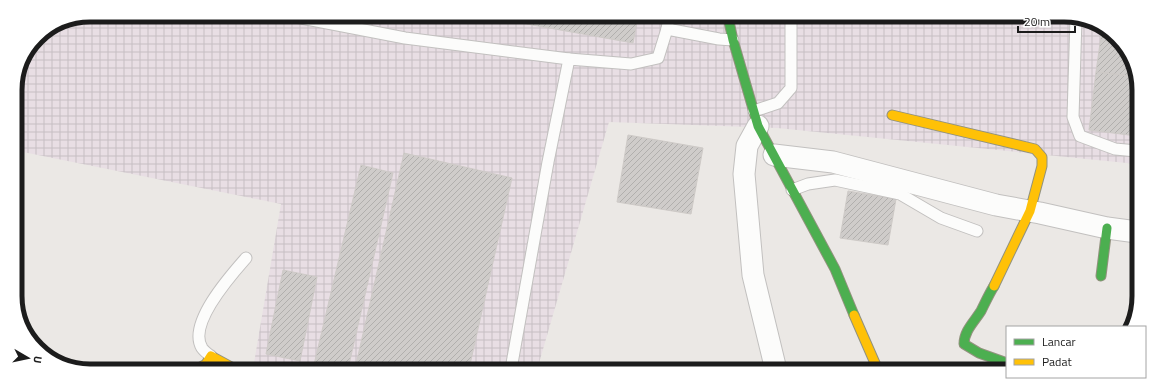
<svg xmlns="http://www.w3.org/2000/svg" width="1154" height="386" viewBox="0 0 1154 386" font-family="'Titillium Web',sans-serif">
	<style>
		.industrial { fill: url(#industrial-grid) }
		.building { fill: url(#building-hatch); stroke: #cecac7 }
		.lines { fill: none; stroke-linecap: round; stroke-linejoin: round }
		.lane-casing { stroke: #c2c0bf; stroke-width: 13 }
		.street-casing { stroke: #c2c0bf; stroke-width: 23 }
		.fast-casing { stroke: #92927e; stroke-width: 11 }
		.slow-casing { stroke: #92927e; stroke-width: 11 }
		.lane { stroke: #fcfcfb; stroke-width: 11 }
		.street { stroke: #fcfcfb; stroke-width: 21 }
		.fast { stroke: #4caf50; stroke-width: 9 }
		.slow { stroke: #ffc107; stroke-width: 9 }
		.rim { fill: none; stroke: #1c1c1c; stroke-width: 5 }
	</style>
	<defs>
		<pattern id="industrial-grid" width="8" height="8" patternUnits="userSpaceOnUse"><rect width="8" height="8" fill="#e8dee4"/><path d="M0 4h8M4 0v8" fill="none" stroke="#c6bec3"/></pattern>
		<pattern id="building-hatch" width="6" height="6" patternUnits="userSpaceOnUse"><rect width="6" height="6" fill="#cfccca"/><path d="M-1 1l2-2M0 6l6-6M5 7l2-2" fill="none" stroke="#b1afad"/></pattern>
	</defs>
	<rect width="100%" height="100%" fill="#ebe8e5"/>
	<path class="industrial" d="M 90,15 L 1083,18 L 1120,41 L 1138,76 L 1137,164 L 777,128 L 609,122 L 537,370 L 253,369 L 281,204 L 23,152 L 16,178 L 15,86 L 37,37 L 62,21 Z"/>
	<g class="building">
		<path d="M 482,16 L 638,16 L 633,43 Z"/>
		<path d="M 1102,29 L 1120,41 L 1138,77 L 1096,72 Z"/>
		<path d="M 24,66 L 15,107 L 15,86 Z"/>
		<path d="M 1096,72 L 1138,77 L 1137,136 L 1089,130 Z"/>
		<path d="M 628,135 L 703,148 L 691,214 L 617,202 Z"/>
		<path d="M 404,153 L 512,178 L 469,369 L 355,369 Z"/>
		<path d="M 361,165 L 393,173 L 348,369 L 313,369 Z"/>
		<path d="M 848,191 L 896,199 L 888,245 L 840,238 Z"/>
		<path d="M 283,270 L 317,277 L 300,361 L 266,354 Z"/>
	</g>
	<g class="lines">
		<g class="lane-casing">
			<g id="lane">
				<path d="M 291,16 L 405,38 L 569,59"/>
				<path d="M 1076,18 L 1073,117 L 1080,136 L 1115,149 L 1137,151"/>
				<path d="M 667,29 L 669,17"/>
				<path d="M 754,111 L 778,103 L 791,88 L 791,17"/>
				<path d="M 792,190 L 808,184 L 835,180 L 900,194 L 941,218 L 977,231"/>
				<path d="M 211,356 C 208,354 204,351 202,348 C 187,324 231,275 246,258"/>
				<path d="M 511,369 L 548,162 L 569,59 L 631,64 L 658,58 L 667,29 L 719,39 L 733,40"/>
			</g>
		</g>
		<g class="street-casing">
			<g id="street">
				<path d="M 758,126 L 747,146 L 744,174 L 753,275 L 776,370"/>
				<path d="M 774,155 L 833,162 L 996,205 L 1040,213 L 1107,228 L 1137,232"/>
			</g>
		</g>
		<g class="fast-casing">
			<g id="fast">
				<path d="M 728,17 L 733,40 L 758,126 L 835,269 L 854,315"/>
				<path d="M 1101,276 L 1107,228"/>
				<path d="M 994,286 C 989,294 985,303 981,311 C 974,322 964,331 964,344 L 979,353 L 1007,363"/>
			</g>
		</g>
		<g class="slow-casing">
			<g id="slow">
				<path d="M 892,115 L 1035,149 L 1042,157 L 1042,166 L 1030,211 L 994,286"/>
				<path d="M 854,315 L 878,370"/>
				<path d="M 197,369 L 206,364 L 211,356 L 235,369"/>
			</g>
		</g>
		<use href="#lane" class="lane"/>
		<use href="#street" class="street"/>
		<use href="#fast" class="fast"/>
		<use href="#slow" class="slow"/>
	</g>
	<path d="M0 0H1154V386H0ZM90 22H1064A68 68 0 0 1 1132 90V296A68 68 0 0 1 1064 364H90A68 68 0 0 1 22 296V90A68 68 0 0 1 90 22Z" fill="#fff" fill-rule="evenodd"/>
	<path class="rim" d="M90 22H1064A68 68 0 0 1 1132 90V296A68 68 0 0 1 1064 364H90A68 68 0 0 1 22 296V90A68 68 0 0 1 90 22Z"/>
	<rect x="1006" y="326" width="140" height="52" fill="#ffffff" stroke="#a4a4a4"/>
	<rect x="1014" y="339" width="20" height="6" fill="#4caf50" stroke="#a4a4a4"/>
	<text x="1042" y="346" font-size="12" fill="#1c1c1c">Lancar</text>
	<rect x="1014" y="359" width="20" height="6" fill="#ffc107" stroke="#a4a4a4"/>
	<text x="1042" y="366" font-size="12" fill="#1c1c1c">Padat</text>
	<g transform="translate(28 358) rotate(99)" stroke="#ffffff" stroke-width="3" paint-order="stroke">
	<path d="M0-3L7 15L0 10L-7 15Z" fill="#1c1c1c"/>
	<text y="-6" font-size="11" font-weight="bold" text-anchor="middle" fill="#1c1c1c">U</text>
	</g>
	<path d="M1018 26v6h57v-6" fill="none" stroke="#1c1c1c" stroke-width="2"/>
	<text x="1024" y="26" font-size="12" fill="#1c1c1c" stroke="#ffffff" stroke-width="3" paint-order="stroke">20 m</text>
</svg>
